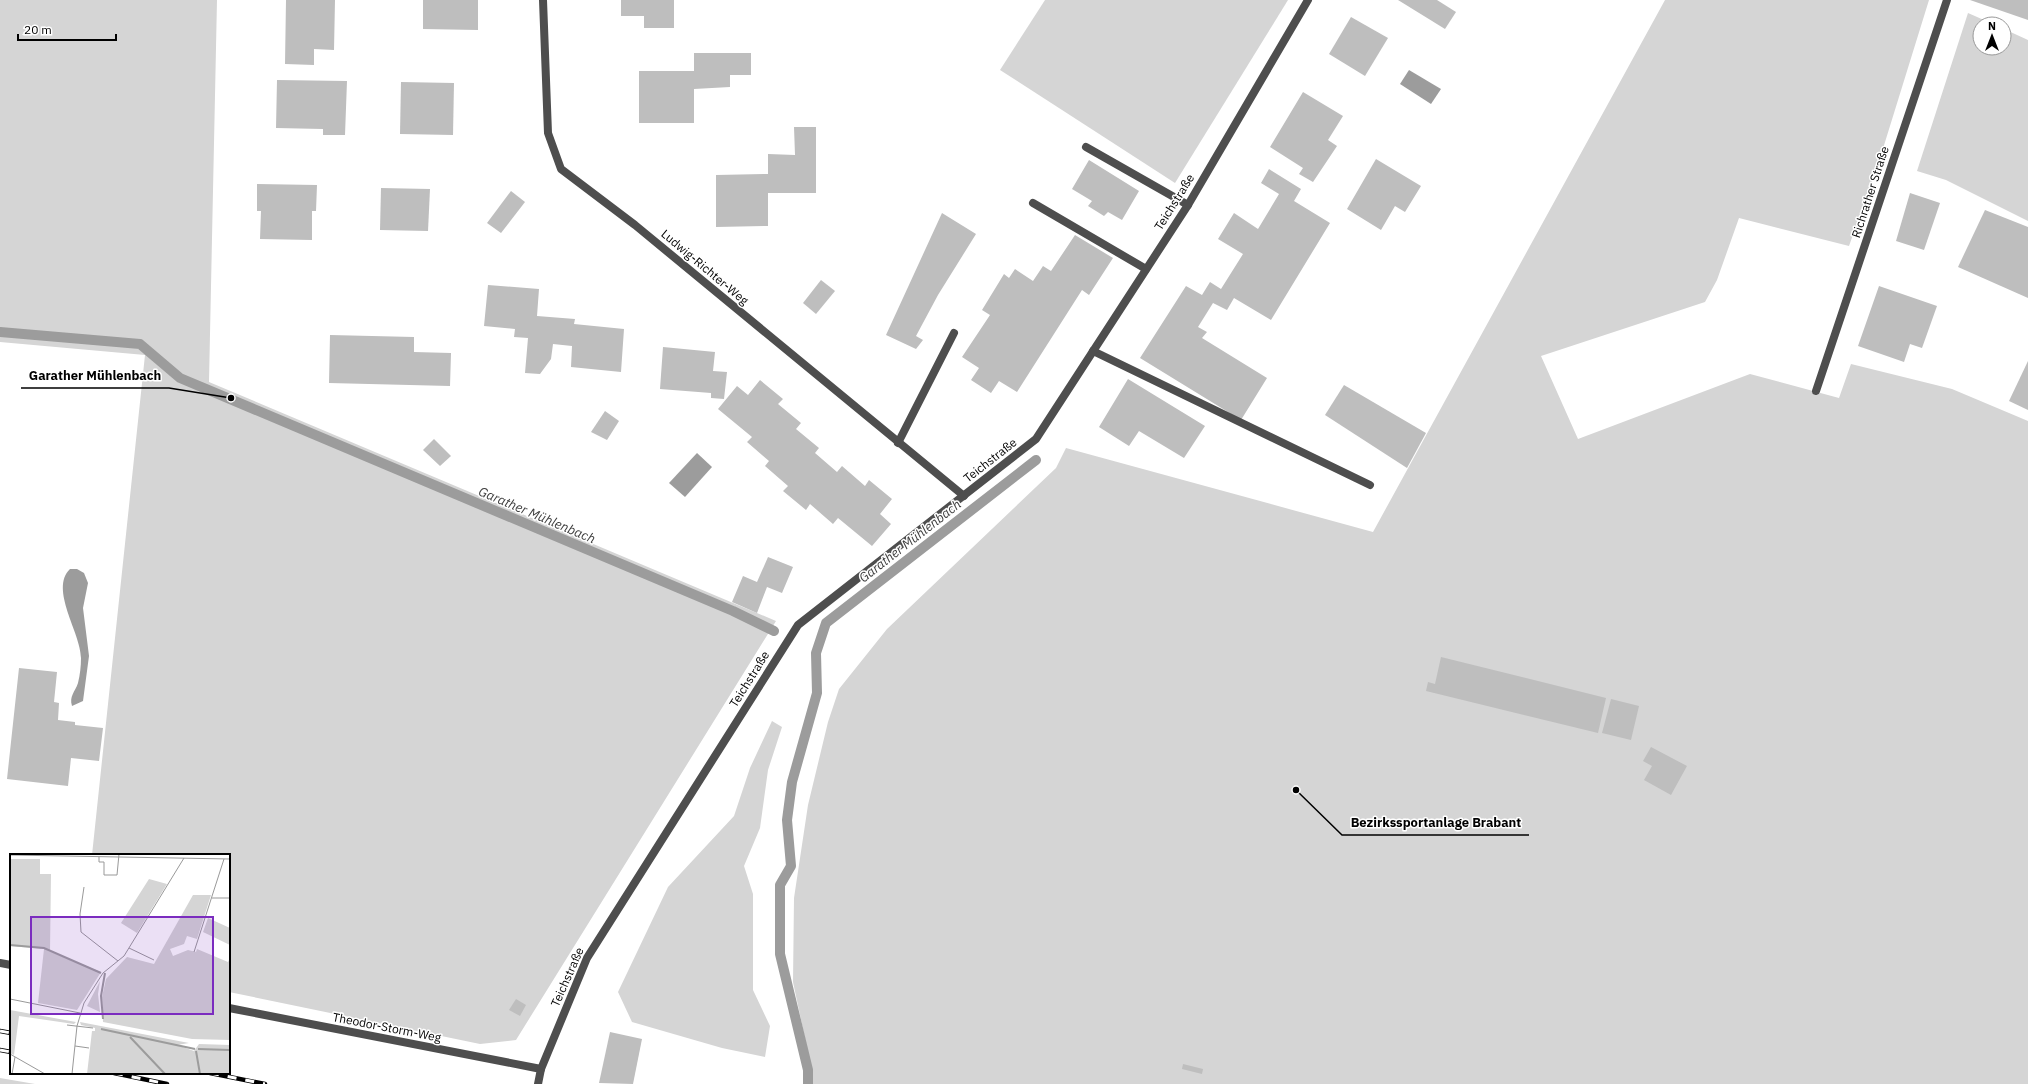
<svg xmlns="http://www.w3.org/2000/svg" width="2028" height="1084" viewBox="0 0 2028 1084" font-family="'IBM Plex Sans',sans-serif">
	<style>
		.green { fill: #d5d5d5 }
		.water { fill: #9c9c9c }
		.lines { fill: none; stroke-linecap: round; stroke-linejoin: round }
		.stream { stroke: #9c9c9c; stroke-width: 10 }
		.building { fill: #bebebe }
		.service { stroke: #4e4e4e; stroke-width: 8 }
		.minor { stroke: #4e4e4e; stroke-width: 8 }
		.rail-casing { stroke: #000; stroke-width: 4.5 }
		.rail { stroke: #fff; stroke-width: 3; stroke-dasharray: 9; stroke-linecap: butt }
		.labels { text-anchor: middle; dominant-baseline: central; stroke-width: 3; stroke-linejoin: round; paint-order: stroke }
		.street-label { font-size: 12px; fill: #000; stroke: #fff }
		.water-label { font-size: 13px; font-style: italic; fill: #3d3d3d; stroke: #fff }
		.inset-river { fill: none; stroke: #9c9c9c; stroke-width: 2 }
		.inset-road { fill: none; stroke: #999; stroke-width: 1 }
		.view { fill: #7b2cbf; fill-opacity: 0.15; stroke: #7b2cbf; stroke-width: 2 }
		.inset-edge { fill: none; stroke: #000; stroke-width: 2 }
		.leader { fill: none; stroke: #000; stroke-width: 1.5 }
		.callout-dot { fill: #000; stroke: #fff; stroke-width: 1.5 }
		.callout-label { font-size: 13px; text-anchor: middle; font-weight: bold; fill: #000; stroke: #fff; stroke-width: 3; stroke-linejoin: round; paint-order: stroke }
	</style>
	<rect width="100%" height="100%" fill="#fff"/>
	<g class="green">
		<path d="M 0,0 L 217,0 L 209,382 L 776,621 L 516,1040 L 480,1044 L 229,992 L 229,855 L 92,855 L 145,355 L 0,342 Z"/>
		<path d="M 1045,0 L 1288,0 L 1175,183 L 1000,70 Z"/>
		<path d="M 1665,0 L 1929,0 L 1881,155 L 1849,246 L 1739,218 L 1717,280 L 1705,302 L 1541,356 L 1578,439 L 1750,374 L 1839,398 L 1851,364 L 1952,389 L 2028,421 L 2028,1084 L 811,1084 L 813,1076 L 793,982 L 794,898 L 808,805 L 828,722 L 839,689 L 887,629 L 1056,468 L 1066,448 L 1373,532 Z"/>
		<path d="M 1968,13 L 1993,24 L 1980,24 L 1980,48 L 2004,48 L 2004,29 L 2028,40 L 2028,221 L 1946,180 L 1917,171 Z"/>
		<path d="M 772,721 L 782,727 L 768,770 L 760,828 L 744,866 L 753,894 L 753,990 L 770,1026 L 765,1057 L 722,1048 L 632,1022 L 618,992 L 668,887 L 734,816 L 750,768 Z"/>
		<path d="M 0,1078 L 35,1084 L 0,1084 Z"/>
	</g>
	<g class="water">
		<path d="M 1409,70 L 1441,89 L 1431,104 L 1400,84 Z"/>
		<path d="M 697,453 L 712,467 L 685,497 L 669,483 Z"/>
		<path d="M 70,569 L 77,569 L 84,573 L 88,583 L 83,608 L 89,656 L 83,701 L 72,706 C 69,696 75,692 78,683 C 80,675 81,666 81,658 C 81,633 49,589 70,569 Z"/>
	</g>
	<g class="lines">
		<g class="stream">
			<path d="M 0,332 L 140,344 L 180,378 L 733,611 L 774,631"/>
			<path d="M 808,1084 L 808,1070 L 780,954 L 780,885 L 791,866 L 787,820 L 792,782 L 817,693 L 816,653 L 826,623 L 1036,460"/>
		</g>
	</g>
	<g class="building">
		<path d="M 286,0 L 335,0 L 334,50 L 314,49 L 314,65 L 285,64 Z"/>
		<path d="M 423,0 L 478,0 L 478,30 L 423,29 Z"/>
		<path d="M 621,0 L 674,0 L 674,28 L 644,28 L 644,16 L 621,16 Z"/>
		<path d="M 1398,0 L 1437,0 L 1456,12 L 1445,29 Z"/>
		<path d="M 1970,0 L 2028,0 L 2028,20 Z"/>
		<path d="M 1351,17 L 1388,38 L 1365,76 L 1329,54 Z"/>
		<path d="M 694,53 L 751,53 L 751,75 L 730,75 L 730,87 L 694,89 L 694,123 L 639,123 L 639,71 L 694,71 Z"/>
		<path d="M 277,80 L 347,81 L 345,135 L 323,135 L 323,129 L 276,128 Z"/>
		<path d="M 401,82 L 454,83 L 453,135 L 400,134 Z"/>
		<path d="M 1303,92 L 1343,116 L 1328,140 L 1337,146 L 1313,182 L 1299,174 L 1303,168 L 1270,147 Z"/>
		<path d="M 794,127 L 816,127 L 816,193 L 768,193 L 768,226 L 716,227 L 716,175 L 768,174 L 768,154 L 795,155 Z"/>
		<path d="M 1376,159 L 1421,186 L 1405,212 L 1395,206 L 1381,230 L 1347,209 Z"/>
		<path d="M 1089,160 L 1139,191 L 1122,220 L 1108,212 L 1104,216 L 1088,206 L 1092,201 L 1072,189 Z"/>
		<path d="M 1269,169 L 1301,189 L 1294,201 L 1330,223 L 1271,320 L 1234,298 L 1227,310 L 1213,303 L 1198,327 L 1207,332 L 1202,338 L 1267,378 L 1241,420 L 1140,358 L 1186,286 L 1202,295 L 1210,282 L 1221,289 L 1243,254 L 1218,239 L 1234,213 L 1258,229 L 1279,194 L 1261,183 Z"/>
		<path d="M 257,184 L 317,185 L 316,211 L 312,211 L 312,240 L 260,239 L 261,211 L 257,211 Z"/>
		<path d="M 381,188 L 430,189 L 428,231 L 380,230 Z"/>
		<path d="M 511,191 L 525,202 L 501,233 L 487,223 Z"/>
		<path d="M 1910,193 L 1940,203 L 1924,250 L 1896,241 Z"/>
		<path d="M 1985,210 L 2028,227 L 2028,298 L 1958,267 Z"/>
		<path d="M 942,213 L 976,234 L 938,295 L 916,336 L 923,340 L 916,349 L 886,335 Z"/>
		<path d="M 1075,235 L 1113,258 L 1089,295 L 1082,290 L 1017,392 L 999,381 L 991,393 L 971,380 L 979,368 L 962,357 L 990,315 L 982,310 L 1004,274 L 1009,278 L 1015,269 L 1033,281 L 1043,266 L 1051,271 Z"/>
		<path d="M 821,280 L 835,291 L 816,314 L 803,303 Z"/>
		<path d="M 488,285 L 539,289 L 537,316 L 575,319 L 574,324 L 624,329 L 621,372 L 571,367 L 572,346 L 553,344 L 551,359 L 540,374 L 525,373 L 528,338 L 514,337 L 515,329 L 484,326 Z"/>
		<path d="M 1879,286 L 1937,306 L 1922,348 L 1910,344 L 1904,362 L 1858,346 Z"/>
		<path d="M 330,335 L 414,337 L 414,352 L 451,353 L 450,386 L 329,383 Z"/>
		<path d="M 663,347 L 715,352 L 713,371 L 727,372 L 724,399 L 711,398 L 711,393 L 660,389 Z"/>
		<path d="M 2028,361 L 2028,410 L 2009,401 Z"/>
		<path d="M 1128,379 L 1205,426 L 1184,458 L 1139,431 L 1129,446 L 1099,427 Z"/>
		<path d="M 760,380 L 783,399 L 778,404 L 801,423 L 796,429 L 819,448 L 815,453 L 837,472 L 842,466 L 865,486 L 869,480 L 892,499 L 880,514 L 891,524 L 872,546 L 838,518 L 833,524 L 810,504 L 806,510 L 783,491 L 788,486 L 765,466 L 769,461 L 747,442 L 752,437 L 718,409 L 737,386 L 748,395 Z"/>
		<path d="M 1344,385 L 1426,433 L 1407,468 L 1325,415 Z"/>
		<path d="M 605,411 L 619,421 L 607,440 L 591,432 Z"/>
		<path d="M 434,439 L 451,456 L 440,466 L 423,450 Z"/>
		<path d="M 768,557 L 793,567 L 782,593 L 767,587 L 757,613 L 732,602 L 743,576 L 757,582 Z"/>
		<path d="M 1441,657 L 1606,698 L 1598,733 L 1426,691 L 1428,682 L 1435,684 Z"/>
		<path d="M 19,668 L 57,672 L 54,702 L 59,703 L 58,720 L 75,722 L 75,725 L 103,728 L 99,761 L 71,758 L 68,786 L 7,779 Z"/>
		<path d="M 1611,699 L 1639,706 L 1631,740 L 1602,733 Z"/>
		<path d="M 1651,747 L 1687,766 L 1671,795 L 1644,780 L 1652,766 L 1643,761 Z"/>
		<path d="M 516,999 L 526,1005 L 520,1016 L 509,1010 Z"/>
		<path d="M 610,1032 L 642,1039 L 633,1084 L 599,1083 Z"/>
		<path d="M 1183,1064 L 1203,1069 L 1202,1074 L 1182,1069 Z"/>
	</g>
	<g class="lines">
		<g class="service">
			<path d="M 1086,147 L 1188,205"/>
			<path d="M 1033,203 L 1146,269"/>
			<path d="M 1093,351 L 1370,485"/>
			<path d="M 898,443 L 954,333"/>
		</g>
		<g class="minor">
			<path d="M 543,0 L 548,133 L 561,169 L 635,225 L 964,496"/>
			<path d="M 1816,391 L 1947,0"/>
			<path d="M 0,963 L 11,965"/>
			<path d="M 229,1008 L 541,1069"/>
			<path d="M 538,1084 L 541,1069 L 587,958 L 798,625 L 1036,439 L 1188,205 L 1308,0"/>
		</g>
		<g class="rail-casing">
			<g id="rail">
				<path d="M 0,1031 L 11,1033"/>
				<path d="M 0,1050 L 11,1052"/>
				<path d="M 114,1073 L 167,1084"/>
				<path d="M 210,1073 L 265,1084"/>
			</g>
		</g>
		<use href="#rail" class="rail"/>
	</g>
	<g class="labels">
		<g class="street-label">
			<text transform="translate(1870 192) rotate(-72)">Richrather Straße</text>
			<text transform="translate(1174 202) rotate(-58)">Teichstraße</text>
			<text transform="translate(705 267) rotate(40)">Ludwig-Richter-Weg</text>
			<text transform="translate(990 460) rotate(-38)">Teichstraße</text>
			<text transform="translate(749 679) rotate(-58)">Teichstraße</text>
			<text transform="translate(567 977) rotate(-66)">Teichstraße</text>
			<text transform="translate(387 1027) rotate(11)">Theodor-Storm-Weg</text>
		</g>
		<g class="water-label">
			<text transform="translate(537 515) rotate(23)">Garather Mühlenbach</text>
			<text transform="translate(910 541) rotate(-38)">Garather Mühlenbach</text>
		</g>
	</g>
	<g transform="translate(10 854)">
		<rect width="220" height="220" fill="#fff"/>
		<path d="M 0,5 L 30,5 L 30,20 L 41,20 L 40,97 L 91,118 L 67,156 L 28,149 L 34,95 L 0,92 ZM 139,25 L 157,30 L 127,79 L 111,69 ZM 183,41 L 201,41 L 187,85 L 177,82 L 174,90 L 160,95 L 163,102 L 178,96 L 186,98 L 187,95 L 218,108 L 220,104 L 220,186 L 182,185 L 93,168 L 92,143 L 96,125 L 117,103 L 144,110 ZM 198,64 L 220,74 L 220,91 L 193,78 ZM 90,127 L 88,140 L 90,158 L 77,152 ZM 0,156 L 66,168 L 64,170 L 9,162 L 4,201 L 0,199 ZM 70,168 L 179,189 L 167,191 L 184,197 L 189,190 L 220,191 L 220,220 L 77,220 L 82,177 L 85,177 L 85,174 L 71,171 Z" fill="#d5d5d5"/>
		<path class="inset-river" d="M 0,91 L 34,94 L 91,119M 93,165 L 91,142 L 95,119M 91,175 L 185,195M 120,183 L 155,220M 188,195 L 220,196M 186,197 L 190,220"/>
		<path class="inset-road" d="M 0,1 L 220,5M 89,3 L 89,8 L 94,8 L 94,21 L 107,21 L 109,0M 74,33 L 70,60 L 71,78 L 108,107M 202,44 L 220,44M 119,94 L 144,106M 184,98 L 214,5M 0,145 L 70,159M 57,171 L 83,174M 65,192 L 79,194M 0,200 L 35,220M 2,220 L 5,203M 62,220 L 67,172 L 74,149 L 93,119 L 114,102 L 174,4"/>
		<path class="view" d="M 21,63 L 203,63 L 203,160 L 21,160 Z"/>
		<rect width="220" height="220" class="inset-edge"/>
	</g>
	<path class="leader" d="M231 398L169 388H21M1296 790L1342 835H1529"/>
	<g class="callout-dot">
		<circle cx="231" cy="398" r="4"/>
		<circle cx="1296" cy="790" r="4"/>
	</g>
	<g class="callout-label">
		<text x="95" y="380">Garather Mühlenbach</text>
		<text x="1436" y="827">Bezirkssportanlage Brabant</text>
	</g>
	<g transform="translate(1992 36)"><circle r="19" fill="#ffffff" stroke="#999999"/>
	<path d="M0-3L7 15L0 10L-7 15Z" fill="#000000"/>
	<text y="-6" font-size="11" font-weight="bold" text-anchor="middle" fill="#000000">N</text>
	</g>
	<path d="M18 34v6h98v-6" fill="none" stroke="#000000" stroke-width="2"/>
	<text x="24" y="34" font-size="12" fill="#000000" stroke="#ffffff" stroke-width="3" paint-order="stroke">20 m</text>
</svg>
